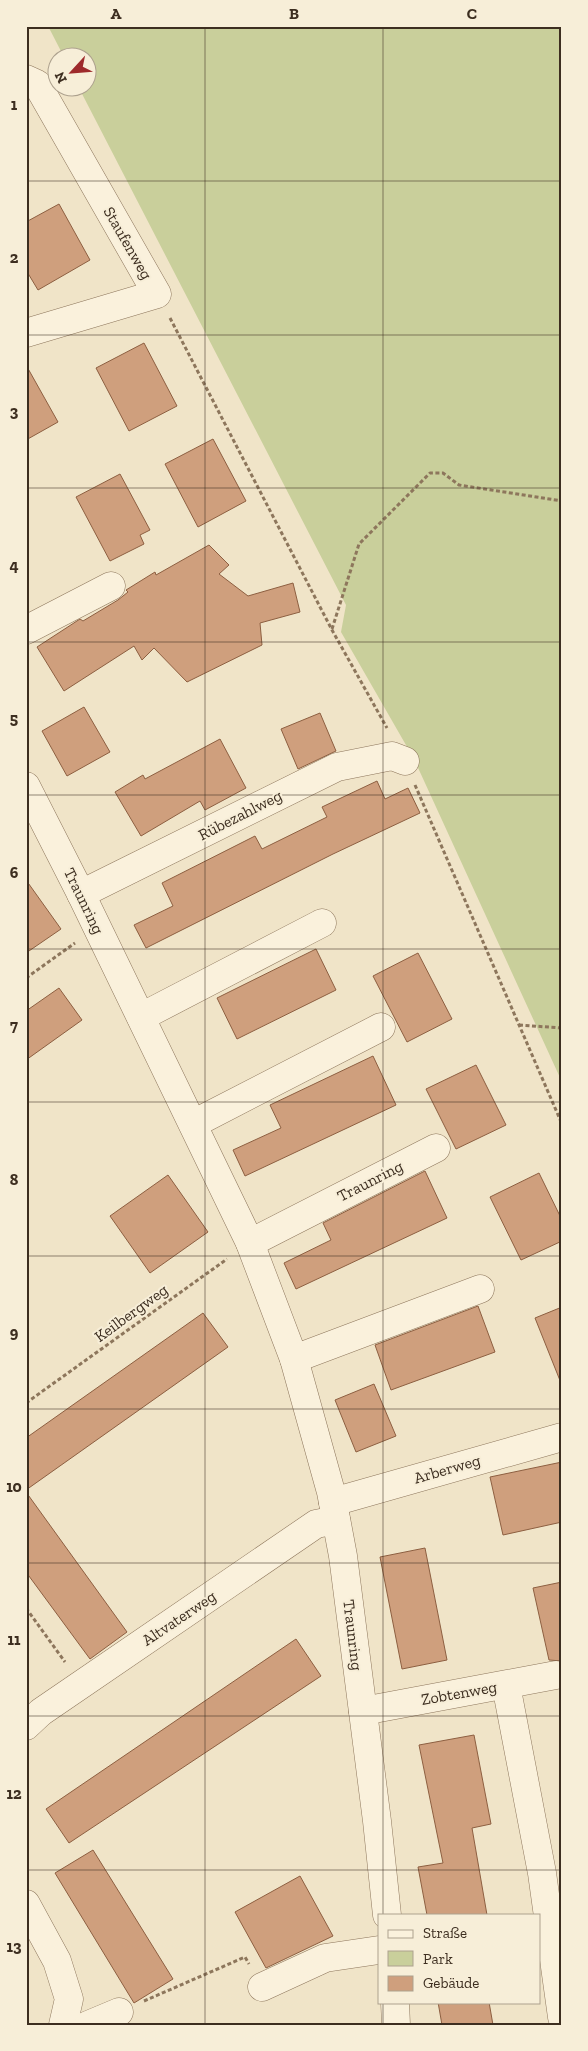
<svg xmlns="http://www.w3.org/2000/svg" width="588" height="2051" viewBox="0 0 588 2051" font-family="'Zilla Slab',serif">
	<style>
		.green { fill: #c9cf9b }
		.building { fill: #cf9f7d; stroke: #8d5f41 }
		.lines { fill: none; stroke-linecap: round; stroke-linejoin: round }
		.minor-casing { stroke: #8d765c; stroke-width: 29 }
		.path { stroke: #8d765c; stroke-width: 3; stroke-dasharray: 4 2.5; stroke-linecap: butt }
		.minor { stroke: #faf1dc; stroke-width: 28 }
		.grid { fill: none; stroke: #3d2e20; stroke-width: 1; stroke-opacity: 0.55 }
		.labels { text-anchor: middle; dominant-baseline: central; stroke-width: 4; stroke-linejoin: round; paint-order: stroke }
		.street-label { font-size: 16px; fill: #3d2e20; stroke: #f7eed8 }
		.neatline { fill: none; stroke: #3d2e20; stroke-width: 2 }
		.grid-label { font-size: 16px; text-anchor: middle; font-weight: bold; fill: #3d2e20 }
	</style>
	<rect width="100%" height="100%" fill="#f0e4c8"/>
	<path class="green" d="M 48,26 L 562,26 L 562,1082 L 414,759 L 341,632 L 346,605 L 79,88 L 88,88 L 88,58 L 64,57 Z"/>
	<g class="building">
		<path d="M 59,204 L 90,260 L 38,290 L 26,270 L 26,222 Z"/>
		<path d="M 144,343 L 177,406 L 129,431 L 96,368 Z"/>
		<path d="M 26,365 L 58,422 L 26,440 Z"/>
		<path d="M 213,439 L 246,501 L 198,527 L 165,464 Z"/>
		<path d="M 120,474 L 150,530 L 140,535 L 144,544 L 110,561 L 76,497 Z"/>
		<path d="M 209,545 L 229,565 L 219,574 L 248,596 L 293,583 L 300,612 L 260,623 L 262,645 L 187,682 L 154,648 L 142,660 L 134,646 L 64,691 L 37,647 L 80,619 L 83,621 L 118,600 L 128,592 L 126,590 L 155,572 L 156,575 Z"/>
		<path d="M 84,707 L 110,752 L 67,776 L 42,731 Z"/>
		<path d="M 320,713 L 336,751 L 298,769 L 281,729 Z"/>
		<path d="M 220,739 L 246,788 L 205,810 L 200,801 L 141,836 L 115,792 L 143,775 L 145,779 Z"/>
		<path d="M 377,781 L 385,799 L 408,788 L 420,813 L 333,854 L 146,948 L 134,925 L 173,906 L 162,883 L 255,836 L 262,849 L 327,817 L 322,807 Z"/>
		<path d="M 26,880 L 61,929 L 26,953 Z"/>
		<path d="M 316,949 L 336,990 L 237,1039 L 217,998 Z"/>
		<path d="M 418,953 L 452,1019 L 407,1042 L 373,976 Z"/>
		<path d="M 59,988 L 82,1020 L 26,1060 L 26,1011 Z"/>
		<path d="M 373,1056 L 396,1105 L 245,1176 L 233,1150 L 281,1128 L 270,1105 Z"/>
		<path d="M 476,1065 L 506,1125 L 456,1149 L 426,1089 Z"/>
		<path d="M 425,1171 L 447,1218 L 296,1289 L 284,1263 L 331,1240 L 323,1223 Z"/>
		<path d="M 539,1173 L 562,1220 L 562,1241 L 521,1260 L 490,1197 Z"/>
		<path d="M 168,1175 L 208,1232 L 150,1273 L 110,1216 Z"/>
		<path d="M 478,1306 L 495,1352 L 391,1390 L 375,1345 Z"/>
		<path d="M 562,1307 L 562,1382 L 561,1383 L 535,1318 Z"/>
		<path d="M 203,1313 L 228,1347 L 26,1490 L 26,1438 Z"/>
		<path d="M 374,1384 L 396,1436 L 356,1452 L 335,1400 Z"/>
		<path d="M 562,1462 L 562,1522 L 503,1535 L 490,1477 Z"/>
		<path d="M 26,1492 L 127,1632 L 90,1659 L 26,1572 Z"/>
		<path d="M 425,1548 L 447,1660 L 402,1669 L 380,1557 Z"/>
		<path d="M 562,1582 L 562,1661 L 549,1660 L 533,1588 Z"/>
		<path d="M 296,1639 L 321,1676 L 69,1843 L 46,1809 Z"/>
		<path d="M 474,1735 L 491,1824 L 472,1828 L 487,1915 L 427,1915 L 418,1867 L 443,1863 L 419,1745 Z"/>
		<path d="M 93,1850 L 173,1979 L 134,2003 L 55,1873 Z"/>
		<path d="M 300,1876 L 333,1936 L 266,1968 L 235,1912 Z"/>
		<path d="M 438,2002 L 489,2002 L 493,2025 L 442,2025 Z"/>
	</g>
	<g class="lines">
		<g class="minor-casing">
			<g id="minor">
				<path d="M 26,79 L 37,84 L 157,294 L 26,333"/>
				<path d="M 26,630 L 111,586"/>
				<path d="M 26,786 L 81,894 L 250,1243 L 294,1359 L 331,1492 L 343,1556 L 377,1821 L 387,1915"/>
				<path d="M 81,894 L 337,767 L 392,756 L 405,761"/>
				<path d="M 141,1017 L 322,923"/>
				<path d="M 193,1124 L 381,1027"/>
				<path d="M 250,1243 L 436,1148"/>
				<path d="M 294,1359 L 480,1289"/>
				<path d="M 333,1502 L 562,1437"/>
				<path d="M 506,1685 L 542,1873 L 562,2017"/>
				<path d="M 363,1711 L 556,1675"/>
				<path d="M 26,1726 L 41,1712 L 316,1524 L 336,1520"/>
				<path d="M 26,1904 L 57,1961 L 69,1999 L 63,2025"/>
				<path d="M 262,1987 L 325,1958 L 379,1950"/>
				<path d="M 395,2002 L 396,2025"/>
				<path d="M 88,2025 L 119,2012"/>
			</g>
		</g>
		<g class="path">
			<path d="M 170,318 L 332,630 L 387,728"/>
			<path d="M 332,629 L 359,544 L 430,473 L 443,473 L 459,485 L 562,501"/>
			<path d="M 415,785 L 562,1124"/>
			<path d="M 26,978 L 75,943"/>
			<path d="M 519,1025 L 562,1028"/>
			<path d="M 26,1403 L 227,1259"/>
			<path d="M 26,1608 L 65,1662"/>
			<path d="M 144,2001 L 245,1957 L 249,1964"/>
		</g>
		<use href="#minor" class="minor"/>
	</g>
	<path class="grid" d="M 205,26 L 205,2025M 383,26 L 383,1915M 26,181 L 562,181M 26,335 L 562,335M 26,488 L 562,488M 26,642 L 562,642M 26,795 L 562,795M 26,949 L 562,949M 26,1102 L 562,1102M 26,1256 L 562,1256M 26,1409 L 562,1409M 26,1563 L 562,1563M 26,1716 L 562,1716M 26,1870 L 562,1870M 383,2002 L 383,2025"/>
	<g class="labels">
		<g class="street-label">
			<text transform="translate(128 243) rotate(60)">Staufenweg</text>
			<text transform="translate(240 815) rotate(-27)">Rübezahlweg</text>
			<text transform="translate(84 901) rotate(64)">Traunring</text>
			<text transform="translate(370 1181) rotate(-27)">Traunring</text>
			<text transform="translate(131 1313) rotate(-36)">Keilbergweg</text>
			<text transform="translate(447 1469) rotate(-16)">Arberweg</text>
			<text transform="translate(179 1618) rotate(-34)">Altvaterweg</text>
			<text transform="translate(353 1635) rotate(83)">Traunring</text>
			<text transform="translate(459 1693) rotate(-10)">Zobtenweg</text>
		</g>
	</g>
	<rect width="588" height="2051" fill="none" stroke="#f7eed8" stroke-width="55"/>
	<rect x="378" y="1914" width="162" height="90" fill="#f7eed8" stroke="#ada18e"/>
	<rect x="388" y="1930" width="25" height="8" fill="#faf1dc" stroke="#ada18e"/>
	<text x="423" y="1938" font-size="15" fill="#3d2e20">Straße</text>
	<rect x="388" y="1951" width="25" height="15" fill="#c9cf9b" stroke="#ada18e"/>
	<text x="423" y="1964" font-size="15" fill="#3d2e20">Park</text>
	<rect x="388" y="1976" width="25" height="15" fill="#cf9f7d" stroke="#ada18e"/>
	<text x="423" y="1988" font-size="15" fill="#3d2e20">Gebäude</text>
	<g transform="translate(72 72) rotate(244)"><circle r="24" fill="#f7eed8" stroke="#ada18e"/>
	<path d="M0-4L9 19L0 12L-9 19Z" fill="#9e2a2b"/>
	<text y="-8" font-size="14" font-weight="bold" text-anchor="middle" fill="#3d2e20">N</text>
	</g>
	<rect x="28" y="28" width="532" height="1996" class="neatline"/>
	<g class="grid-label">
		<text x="116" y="19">A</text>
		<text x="294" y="19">B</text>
		<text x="472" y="19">C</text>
		<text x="14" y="110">1</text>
		<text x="14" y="263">2</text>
		<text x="14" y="417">3</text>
		<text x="14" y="571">4</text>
		<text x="14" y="724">5</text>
		<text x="14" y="878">6</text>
		<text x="14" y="1031">7</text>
		<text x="14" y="1185">8</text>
		<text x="14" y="1338">9</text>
		<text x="14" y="1492">10</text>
		<text x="14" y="1645">11</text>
		<text x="14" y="1799">12</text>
		<text x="14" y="1952">13</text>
	</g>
</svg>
